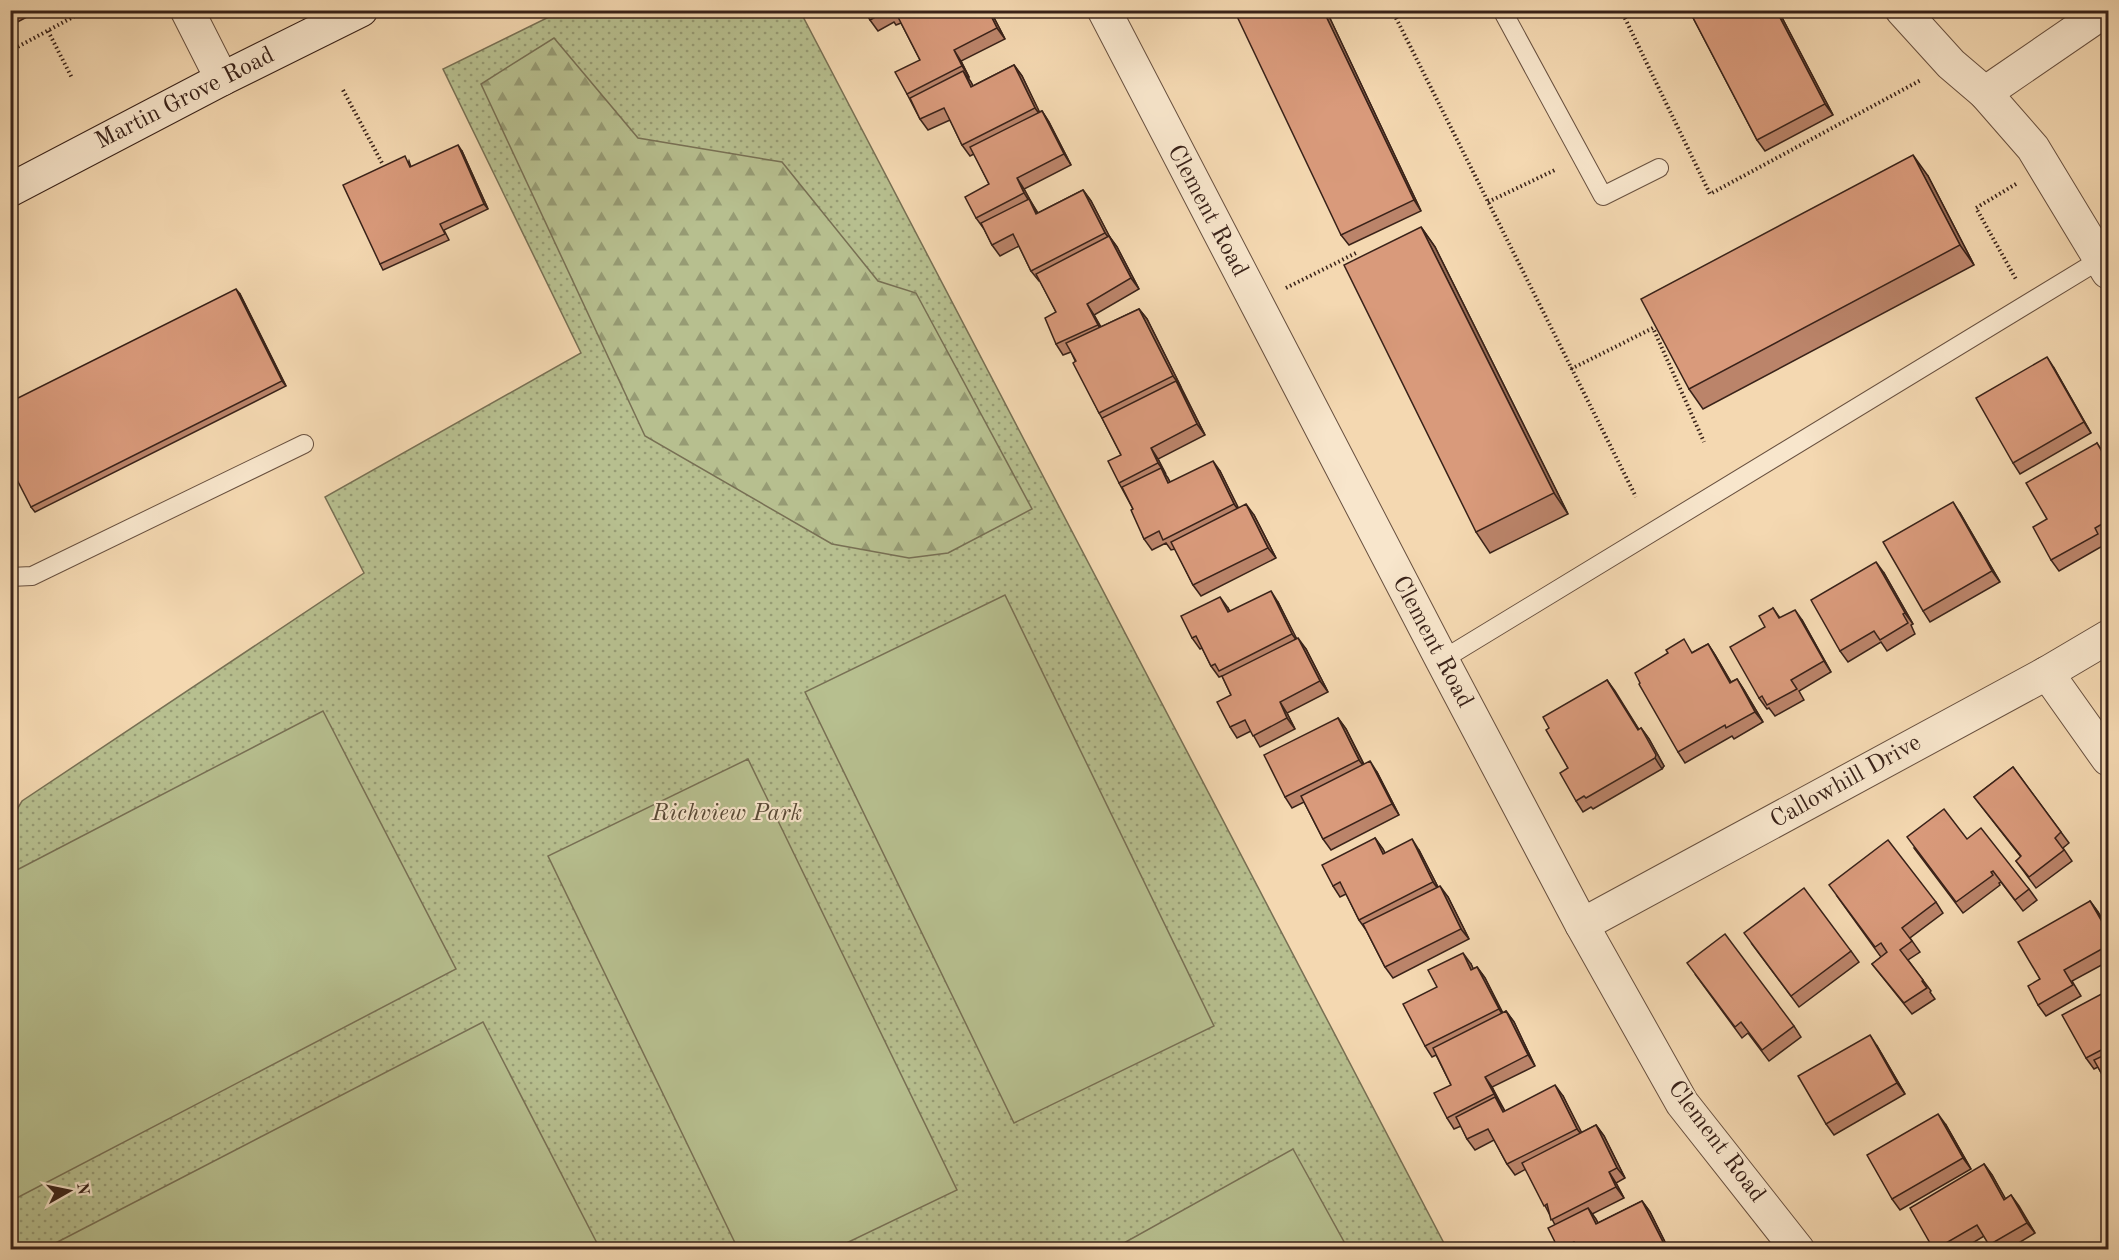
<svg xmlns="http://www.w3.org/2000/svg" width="2119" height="1260" viewBox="0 0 2119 1260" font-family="'Old Standard TT',serif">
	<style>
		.grass { fill: url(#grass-dots); stroke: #787054; stroke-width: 1.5 }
		.forest { fill: url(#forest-firs); stroke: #787054; stroke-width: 1.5 }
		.garden { fill: #b7bf8f; stroke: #787054; stroke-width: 1.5 }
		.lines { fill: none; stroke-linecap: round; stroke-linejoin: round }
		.lane-casing { stroke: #68503f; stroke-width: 20 }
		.street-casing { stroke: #68503f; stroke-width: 35 }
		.secondary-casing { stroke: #392219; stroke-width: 35 }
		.path { stroke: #392219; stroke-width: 4; stroke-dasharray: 1.5 3; stroke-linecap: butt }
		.lane { stroke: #f8e6cc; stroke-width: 18 }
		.street { stroke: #f8e6cc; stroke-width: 33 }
		.secondary { stroke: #f8e6cc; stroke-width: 33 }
		.wall { fill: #bb846a; stroke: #392219; stroke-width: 1.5 }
		.shaded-wall { fill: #986c56; stroke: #392219; stroke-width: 1.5 }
		.building { fill: #d99a7b; stroke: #392219; stroke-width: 1.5 }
		.labels { text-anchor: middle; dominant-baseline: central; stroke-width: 4.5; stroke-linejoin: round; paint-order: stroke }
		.street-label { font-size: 24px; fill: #392219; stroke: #f8e6cc }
		.park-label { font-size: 24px; font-style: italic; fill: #584936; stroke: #f8e6cc }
	</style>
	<defs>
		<pattern id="grass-dots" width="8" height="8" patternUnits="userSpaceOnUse" patternTransform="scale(1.5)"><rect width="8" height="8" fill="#b7bf8f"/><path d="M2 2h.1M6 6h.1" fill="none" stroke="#969b74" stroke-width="1.8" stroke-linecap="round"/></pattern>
		<pattern id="forest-firs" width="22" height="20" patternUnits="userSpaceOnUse" patternTransform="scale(1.5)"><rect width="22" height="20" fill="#b7bf8f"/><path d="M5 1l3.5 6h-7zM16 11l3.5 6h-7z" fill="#969b74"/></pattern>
	</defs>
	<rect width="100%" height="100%" fill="#f4d8b1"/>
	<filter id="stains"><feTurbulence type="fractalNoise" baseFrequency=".00333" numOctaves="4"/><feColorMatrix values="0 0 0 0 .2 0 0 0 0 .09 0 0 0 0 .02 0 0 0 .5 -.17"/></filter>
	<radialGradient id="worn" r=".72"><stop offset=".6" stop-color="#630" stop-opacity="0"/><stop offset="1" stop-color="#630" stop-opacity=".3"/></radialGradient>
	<path class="grass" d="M 561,11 L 800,11 L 1447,1249 L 11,1250 L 10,821 L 22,801 L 364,573 L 325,497 L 581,353 L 443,69 Z"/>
	<path class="forest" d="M 554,38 L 638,138 L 782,162 L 878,281 L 916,293 L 1032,509 L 948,553 L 909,558 L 832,544 L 645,436 L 481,84 Z"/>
	<g class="garden">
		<path d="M 1005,595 L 1214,1026 L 1014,1123 L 805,692 Z"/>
		<path d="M 323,711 L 456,969 L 11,1201 L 11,873 Z"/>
		<path d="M 748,759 L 957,1190 L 834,1249 L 738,1249 L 548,856 Z"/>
		<path d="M 483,1022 L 600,1249 L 44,1249 Z"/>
		<path d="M 1293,1149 L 1348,1249 L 1113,1249 Z"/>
	</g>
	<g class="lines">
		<g class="lane-casing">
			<g id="lane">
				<path d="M 1502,10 L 1603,196 L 1659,168"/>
				<path d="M 10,577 L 32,576 L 304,444"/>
				<path d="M 1442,660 L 2101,259"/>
			</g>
		</g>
		<g class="street-casing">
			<g id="street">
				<path d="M 187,10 L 222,79"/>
				<path d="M 1104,10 L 1442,660 L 1582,925 L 1682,1103 L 1798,1250"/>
				<path d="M 1902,10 L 1951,64 L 1985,93 L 2033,148 L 2108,272"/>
				<path d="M 1985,93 L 2106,10"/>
				<path d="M 2047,673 L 2108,759"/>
				<path d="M 1582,925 L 2047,673 L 2108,637"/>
			</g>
		</g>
		<g class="secondary-casing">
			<path id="secondary" d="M 10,190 L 222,79 L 361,10"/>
		</g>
		<g class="path">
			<path d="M 1392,10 L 1636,497"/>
			<path d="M 1621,10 L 1710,194 L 1921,80"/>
			<path d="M 48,31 L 72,78"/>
			<path d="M 10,51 L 86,10"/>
			<path d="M 343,90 L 382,163"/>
			<path d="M 10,99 L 15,107"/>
			<path d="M 2016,184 L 1976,208 L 2017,281"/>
			<path d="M 1488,202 L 1557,169"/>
			<path d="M 1286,288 L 1358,252"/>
			<path d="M 1571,369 L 1653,328 L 1704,442"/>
		</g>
		<use href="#lane" class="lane"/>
		<use href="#street" class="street"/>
		<use href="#secondary" class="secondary"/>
	</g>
	<g class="wall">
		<path d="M 10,10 L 40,10 L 10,26 Z"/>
		<path d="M 865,10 L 990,10 L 1005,39 L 961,61 L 969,77 L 968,77 L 973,86 L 1014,65 L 1022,76 L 1039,112 L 1042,111 L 1049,122 L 1071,165 L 1024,189 L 1031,202 L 1038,213 L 1083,190 L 1091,201 L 1109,236 L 1117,247 L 1139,289 L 1094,315 L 1101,327 L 1139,309 L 1147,319 L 1205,435 L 1158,459 L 1165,474 L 1170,482 L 1220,471 L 1238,508 L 1254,515 L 1276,558 L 1201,596 L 1193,585 L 1175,549 L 1171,550 L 1166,543 L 1152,550 L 1144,539 L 1133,509 L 1119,483 L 1121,455 L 1102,418 L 1099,413 L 1071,352 L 1063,355 L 1056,344 L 1056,312 L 1040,281 L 1039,281 L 1031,271 L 1019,246 L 1000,256 L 992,245 L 984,229 L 976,218 L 989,184 L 974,154 L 970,156 L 962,145 L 950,120 L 928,130 L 920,119 L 907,94 L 920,60 L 901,23 L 896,25 L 894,22 L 878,31 L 870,20 Z"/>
		<path d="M 1326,10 L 1421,211 L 1349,245 L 1341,235 Z"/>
		<path d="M 1689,10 L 1778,10 L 1833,115 L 1765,151 L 1757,140 Z"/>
		<path d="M 462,151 L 488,209 L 444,230 L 449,240 L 383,270 L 380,264 L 409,161 L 411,167 Z"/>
		<path d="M 1928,176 L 1974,265 L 1703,409 L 1689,389 Z"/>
		<path d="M 1421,227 L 1435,247 L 1568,514 L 1490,553 L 1476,532 Z"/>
		<path d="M 240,294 L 286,386 L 35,512 L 31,507 Z"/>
		<path d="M 2054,368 L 2091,433 L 2020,474 L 2013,463 Z"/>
		<path d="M 2097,443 L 2109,462 L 2109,536 L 2102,539 L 2106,544 L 2059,571 L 2051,560 L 2047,519 Z"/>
		<path d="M 1960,513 L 2000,582 L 1930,622 L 1923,611 Z"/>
		<path d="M 1884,573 L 1913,624 L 1911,625 L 1915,634 L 1887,651 L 1881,642 L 1848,662 L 1840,651 Z"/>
		<path d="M 1278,602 L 1296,639 L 1306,649 L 1328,692 L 1287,713 L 1295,729 L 1260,747 L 1251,731 L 1237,738 L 1230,727 L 1231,695 L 1222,676 L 1219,677 L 1211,666 L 1202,648 L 1200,649 L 1192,638 L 1228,608 L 1230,612 Z"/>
		<path d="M 1773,608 L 1780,618 L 1802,620 L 1831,672 L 1799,691 L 1804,700 L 1775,716 L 1769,708 L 1767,709 L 1759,698 L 1765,627 Z"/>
		<path d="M 1708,644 L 1715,655 L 1731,682 L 1737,679 L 1744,690 L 1763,722 L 1734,739 L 1732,736 L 1685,763 L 1678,752 L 1693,652 Z"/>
		<path d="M 1607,680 L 1639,730 L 1641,728 L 1649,739 L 1664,766 L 1662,769 L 1593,809 L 1591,807 L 1583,812 L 1576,801 L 1568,768 L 1549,728 Z"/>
		<path d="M 1338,718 L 1346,729 L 1364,764 L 1377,772 L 1399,815 L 1331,850 L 1323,839 L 1304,802 L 1292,808 L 1285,797 Z"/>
		<path d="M 2013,767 L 2069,843 L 2063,848 L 2072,861 L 2036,888 L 2016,861 L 2021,857 L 1974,797 Z"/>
		<path d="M 1375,838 L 1385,853 L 1419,850 L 1438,887 L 1448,897 L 1469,939 L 1393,978 L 1385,967 L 1366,930 L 1359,920 L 1346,894 L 1340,897 L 1333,886 Z"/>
		<path d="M 1967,839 L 2029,889 L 2037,900 L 2023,911 L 2001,882 L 1999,883 L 2000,885 L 1963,913 L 1914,848 Z"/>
		<path d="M 1837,896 L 1936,902 L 1943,913 L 1910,938 L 1920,952 L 1908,960 L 1931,991 L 1930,992 L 1935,999 L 1912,1014 L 1872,964 L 1881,957 Z"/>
		<path d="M 2090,901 L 2098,912 L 2109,931 L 2109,961 L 2072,981 L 2081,996 L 2046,1016 L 2038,1005 L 2040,979 Z"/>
		<path d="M 1752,944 L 1851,951 L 1859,962 L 1799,1007 Z"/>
		<path d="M 1471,964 L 1473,969 L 1477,967 L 1485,978 L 1503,1013 L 1506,1011 L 1514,1022 L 1535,1066 L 1492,1087 L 1505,1111 L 1563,1096 L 1581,1133 L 1596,1125 L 1604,1136 L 1625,1178 L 1616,1183 L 1624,1198 L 1592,1214 L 1598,1223 L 1642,1201 L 1650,1212 L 1669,1250 L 1559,1250 L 1555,1225 L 1526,1169 L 1515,1175 L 1507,1164 L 1494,1140 L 1475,1150 L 1467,1139 L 1461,1126 L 1454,1129 L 1447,1118 L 1451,1085 L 1436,1055 L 1432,1057 L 1425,1046 L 1437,987 Z"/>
		<path d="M 1695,974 L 1794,1026 L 1801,1037 L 1769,1061 L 1748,1033 L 1742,1038 Z"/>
		<path d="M 2109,990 L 2109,1087 L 2098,1067 L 2094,1069 L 2086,1058 Z"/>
		<path d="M 1877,1046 L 1905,1094 L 1834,1135 L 1826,1124 Z"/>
		<path d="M 1946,1125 L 1971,1169 L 1900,1210 L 1892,1199 Z"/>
		<path d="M 1984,1164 L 1992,1175 L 2005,1199 L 2011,1195 L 2035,1233 L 2007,1250 L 1993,1250 L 1984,1236 L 1961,1250 L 1934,1250 Z"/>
	</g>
	<g class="shaded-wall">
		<path d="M 988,10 L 990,10 L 1005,39 L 997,28 Z"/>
		<path d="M 1323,10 L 1326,10 L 1421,211 L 1414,200 Z"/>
		<path d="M 1776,10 L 1778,10 L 1833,115 L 1825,104 Z"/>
		<path d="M 954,50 L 961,61 L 969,77 L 962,66 Z"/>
		<path d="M 1014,65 L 1022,76 L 1043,119 L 1035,108 Z"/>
		<path d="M 963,71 L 971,82 L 979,98 L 971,87 Z"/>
		<path d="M 1042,111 L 1049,122 L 1071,165 L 1064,154 Z"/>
		<path d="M 458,145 L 462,151 L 488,209 L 484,204 Z"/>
		<path d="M 1913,155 L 1928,176 L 1974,265 L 1960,245 Z"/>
		<path d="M 1017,178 L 1024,189 L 1044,225 L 1024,193 Z"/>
		<path d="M 1083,190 L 1091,201 L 1113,243 L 1105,233 Z"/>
		<path d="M 1421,227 L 1435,247 L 1568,514 L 1554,493 Z"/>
		<path d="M 1109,236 L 1117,247 L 1139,289 L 1131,278 Z"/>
		<path d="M 236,289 L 240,294 L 286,386 L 282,381 Z"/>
		<path d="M 1087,304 L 1094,315 L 1105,336 L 1098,325 Z"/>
		<path d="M 1139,309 L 1147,319 L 1181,387 L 1173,376 Z"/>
		<path d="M 2047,357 L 2054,368 L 2091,433 L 2084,422 Z"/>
		<path d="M 1176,381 L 1183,392 L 1205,435 L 1197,424 Z"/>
		<path d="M 1151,448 L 1158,459 L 1166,474 L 1158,463 Z"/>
		<path d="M 1213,461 L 1220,471 L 1242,515 L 1234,504 Z"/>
		<path d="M 1161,468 L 1168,478 L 1176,494 L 1168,483 Z"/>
		<path d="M 1953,502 L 1960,513 L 2000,582 L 1992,571 Z"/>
		<path d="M 1246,504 L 1254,515 L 1276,558 L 1268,548 Z"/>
		<path d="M 1876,562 L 1884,573 L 1913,624 L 1905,613 Z"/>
		<path d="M 1271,591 L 1278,602 L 1300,645 L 1292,634 Z"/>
		<path d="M 1220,597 L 1228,608 L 1236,623 L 1228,612 Z"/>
		<path d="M 1795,610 L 1802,620 L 1831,672 L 1824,661 Z"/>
		<path d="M 1298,638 L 1306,649 L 1328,692 L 1320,681 Z"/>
		<path d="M 1708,644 L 1715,655 L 1737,693 L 1730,683 Z"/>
		<path d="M 1737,679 L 1744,690 L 1763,722 L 1755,712 Z"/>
		<path d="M 1607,680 L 1615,691 L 1646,741 L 1638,730 Z"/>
		<path d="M 1280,702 L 1287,713 L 1295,729 L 1287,718 Z"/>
		<path d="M 1338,718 L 1346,729 L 1367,771 L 1359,760 Z"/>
		<path d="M 1641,728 L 1649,739 L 1664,766 L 1662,769 L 1655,758 Z"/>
		<path d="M 1370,761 L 1377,772 L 1399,815 L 1392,804 Z"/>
		<path d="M 1375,838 L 1383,849 L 1391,865 L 1383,854 Z"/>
		<path d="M 1412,839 L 1419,850 L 1441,893 L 1433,882 Z"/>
		<path d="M 1440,886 L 1448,897 L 1469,939 L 1461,929 Z"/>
		<path d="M 2090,901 L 2098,912 L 2109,931 L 2109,934 Z"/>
		<path d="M 1463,953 L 1471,964 L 1479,981 L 1471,970 Z"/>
		<path d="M 1477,967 L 1485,978 L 1506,1020 L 1499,1009 Z"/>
		<path d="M 1506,1011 L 1514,1022 L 1535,1066 L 1528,1055 Z"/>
		<path d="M 1870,1035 L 1877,1046 L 1905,1094 L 1897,1083 Z"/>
		<path d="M 1485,1077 L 1492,1087 L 1501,1105 L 1494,1094 Z"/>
		<path d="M 1555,1085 L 1563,1096 L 1585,1139 L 1577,1129 Z"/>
		<path d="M 1495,1097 L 1503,1108 L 1510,1123 L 1503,1112 Z"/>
		<path d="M 1938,1114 L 1946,1125 L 1971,1169 L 1963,1158 Z"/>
		<path d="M 1596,1125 L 1604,1136 L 1625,1178 L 1617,1168 Z"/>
		<path d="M 1984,1164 L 1992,1175 L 2012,1210 L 2004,1200 Z"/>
		<path d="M 1609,1172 L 1616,1183 L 1624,1198 L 1616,1187 Z"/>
		<path d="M 2011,1195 L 2019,1206 L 2035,1233 L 2027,1223 Z"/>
		<path d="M 1642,1201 L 1650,1212 L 1669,1250 L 1668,1250 L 1664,1244 Z"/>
		<path d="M 1588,1208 L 1596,1219 L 1604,1235 L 1596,1224 Z"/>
	</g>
	<g class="building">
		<path d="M 865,10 L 897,10 L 889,15 L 887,11 L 870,20 Z"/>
		<path d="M 909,10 L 988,10 L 997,28 L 954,50 L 962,66 L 907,94 L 895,72 L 920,60 L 898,17 Z"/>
		<path d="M 1234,10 L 1323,10 L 1414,200 L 1341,235 Z"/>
		<path d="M 1689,10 L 1776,10 L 1825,104 L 1757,140 Z"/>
		<path d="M 1014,65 L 1035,108 L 962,145 L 944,108 L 920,119 L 910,98 L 963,71 L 971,87 Z"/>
		<path d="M 2109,80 L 2109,93 L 2103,83 Z"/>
		<path d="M 1042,111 L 1064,154 L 1017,178 L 1024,193 L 976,218 L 965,197 L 989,184 L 970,147 Z"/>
		<path d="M 458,145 L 484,204 L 440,224 L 445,234 L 380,264 L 343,185 L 405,156 L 410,167 Z"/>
		<path d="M 1913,155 L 1960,245 L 1689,389 L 1641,299 Z"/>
		<path d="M 1083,190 L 1105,233 L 1031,271 L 1013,234 L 992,245 L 981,223 L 1029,199 L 1036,214 Z"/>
		<path d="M 1421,227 L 1554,493 L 1476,532 L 1344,265 Z"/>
		<path d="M 1109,236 L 1131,278 L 1087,304 L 1098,325 L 1056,344 L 1045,318 L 1056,312 L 1036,274 Z"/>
		<path d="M 236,289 L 282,381 L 31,507 L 10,466 L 10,402 Z"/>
		<path d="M 1139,309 L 1173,376 L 1099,413 L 1073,363 L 1076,361 L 1066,343 Z"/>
		<path d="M 2047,357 L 2084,422 L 2013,463 L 1976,398 Z"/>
		<path d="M 1176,381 L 1197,424 L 1151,448 L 1158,463 L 1119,483 L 1108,461 L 1121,455 L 1102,418 Z"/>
		<path d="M 2097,443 L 2109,464 L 2109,520 L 2095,528 L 2098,534 L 2051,560 L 2033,527 L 2047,519 L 2026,483 Z"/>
		<path d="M 1213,461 L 1234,504 L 1163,540 L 1159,531 L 1144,539 L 1131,510 L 1133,509 L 1122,487 L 1161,468 L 1168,483 Z"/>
		<path d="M 1953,502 L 1992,571 L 1923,611 L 1883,542 Z"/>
		<path d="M 1246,504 L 1268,548 L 1193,585 L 1171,542 Z"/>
		<path d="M 1876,562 L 1905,613 L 1903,614 L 1908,623 L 1880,640 L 1874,631 L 1840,651 L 1811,600 Z"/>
		<path d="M 1271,591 L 1292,634 L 1219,671 L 1215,664 L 1211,666 L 1196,636 L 1192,638 L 1181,616 L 1220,597 L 1228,612 Z"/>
		<path d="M 1773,608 L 1779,618 L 1795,610 L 1824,661 L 1791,680 L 1797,689 L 1767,705 L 1762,696 L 1759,698 L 1730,647 L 1765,627 L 1759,616 Z"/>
		<path d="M 1298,638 L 1320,681 L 1280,702 L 1287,718 L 1253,736 L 1245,720 L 1230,727 L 1217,702 L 1231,695 L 1222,676 Z"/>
		<path d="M 1684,639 L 1692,653 L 1708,644 L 1730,683 L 1737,679 L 1755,712 L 1726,728 L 1725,725 L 1678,752 L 1639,684 L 1640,683 L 1635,673 L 1668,653 L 1666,650 Z"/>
		<path d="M 1607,680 L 1638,730 L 1641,728 L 1656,755 L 1655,758 L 1586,798 L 1584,796 L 1576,801 L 1560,773 L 1568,768 L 1546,730 L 1549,728 L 1543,717 Z"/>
		<path d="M 1338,718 L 1359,760 L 1285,797 L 1264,755 Z"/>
		<path d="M 1370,761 L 1392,804 L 1323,839 L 1301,796 Z"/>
		<path d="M 2013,767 L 2061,832 L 2055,838 L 2064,850 L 2029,877 L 2016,861 L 2021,856 L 1974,797 Z"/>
		<path d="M 1944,809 L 1967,839 L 1981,828 L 2029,889 L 2015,900 L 1993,871 L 1991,872 L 1993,875 L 1956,902 L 1907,837 Z"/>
		<path d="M 1375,838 L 1383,854 L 1412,839 L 1433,882 L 1359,920 L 1340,882 L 1333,886 L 1322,865 Z"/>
		<path d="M 1888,840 L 1936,902 L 1902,928 L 1912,941 L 1900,950 L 1923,980 L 1922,981 L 1927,988 L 1904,1003 L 1872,964 L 1887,952 L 1881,943 L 1875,947 L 1829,885 Z"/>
		<path d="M 1440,886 L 1461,929 L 1385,967 L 1363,924 Z"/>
		<path d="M 1804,888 L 1851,951 L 1791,996 L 1744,933 Z"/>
		<path d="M 2090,901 L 2109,934 L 2109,945 L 2064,970 L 2073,985 L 2038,1005 L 2028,986 L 2040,979 L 2018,942 Z"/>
		<path d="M 1725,934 L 1794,1026 L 1762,1050 L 1741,1022 L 1735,1027 L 1687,963 Z"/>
		<path d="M 1463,953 L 1471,970 L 1477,967 L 1499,1009 L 1425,1046 L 1403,1004 L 1437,987 L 1428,970 Z"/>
		<path d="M 2109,990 L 2109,1046 L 2086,1058 L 2062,1015 Z"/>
		<path d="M 1506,1011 L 1528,1055 L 1485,1077 L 1494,1094 L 1447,1118 L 1434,1093 L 1451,1085 L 1433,1048 Z"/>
		<path d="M 1870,1035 L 1897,1083 L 1826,1124 L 1798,1076 Z"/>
		<path d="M 2109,1053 L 2109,1087 L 2094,1060 Z"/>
		<path d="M 1555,1085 L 1577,1129 L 1507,1164 L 1488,1129 L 1467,1139 L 1456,1117 L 1495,1097 L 1503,1112 Z"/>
		<path d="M 1938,1114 L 1963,1158 L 1892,1199 L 1867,1155 Z"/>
		<path d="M 1596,1125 L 1617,1168 L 1609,1172 L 1616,1187 L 1551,1220 L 1547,1204 L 1544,1206 L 1522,1163 Z"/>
		<path d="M 1984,1164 L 2004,1200 L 2011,1195 L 2027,1223 L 1989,1245 L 1977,1225 L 1934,1250 L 1910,1208 Z"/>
		<path d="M 1642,1201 L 1664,1244 L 1654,1250 L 1578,1250 L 1574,1242 L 1559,1250 L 1548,1228 L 1588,1208 L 1596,1224 Z"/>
		<path d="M 1689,1245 L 1691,1250 L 1679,1250 Z"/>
		<path d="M 2047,1245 L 2050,1250 L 2032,1250 L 2039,1246 L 2041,1249 Z"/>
	</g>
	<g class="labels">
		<g class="street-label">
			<text transform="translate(185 99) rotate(-27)">Martin Grove Road</text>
			<text transform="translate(1207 211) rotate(62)">Clement Road</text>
			<text transform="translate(1432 642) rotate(62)">Clement Road</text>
			<text transform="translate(1846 782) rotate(-29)">Callowhill Drive</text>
			<text transform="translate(1716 1142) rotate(53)">Clement Road</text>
		</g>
		<g class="park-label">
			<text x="727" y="814">Richview Park</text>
		</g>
	</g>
	<rect width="2119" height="1260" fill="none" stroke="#f4d8b1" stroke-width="36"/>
	<rect x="12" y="12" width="2095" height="1236" fill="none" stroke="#392219" stroke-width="3"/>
	<rect x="18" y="18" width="2083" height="1224" fill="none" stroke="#392219" stroke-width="1.5"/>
	<g transform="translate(69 1191) rotate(81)" stroke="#f8e6cc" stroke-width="4.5" paint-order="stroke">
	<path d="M0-4.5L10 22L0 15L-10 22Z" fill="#392219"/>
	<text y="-9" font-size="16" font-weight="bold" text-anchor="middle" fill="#392219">N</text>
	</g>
	<rect width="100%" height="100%" filter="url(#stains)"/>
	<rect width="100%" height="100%" fill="url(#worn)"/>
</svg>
